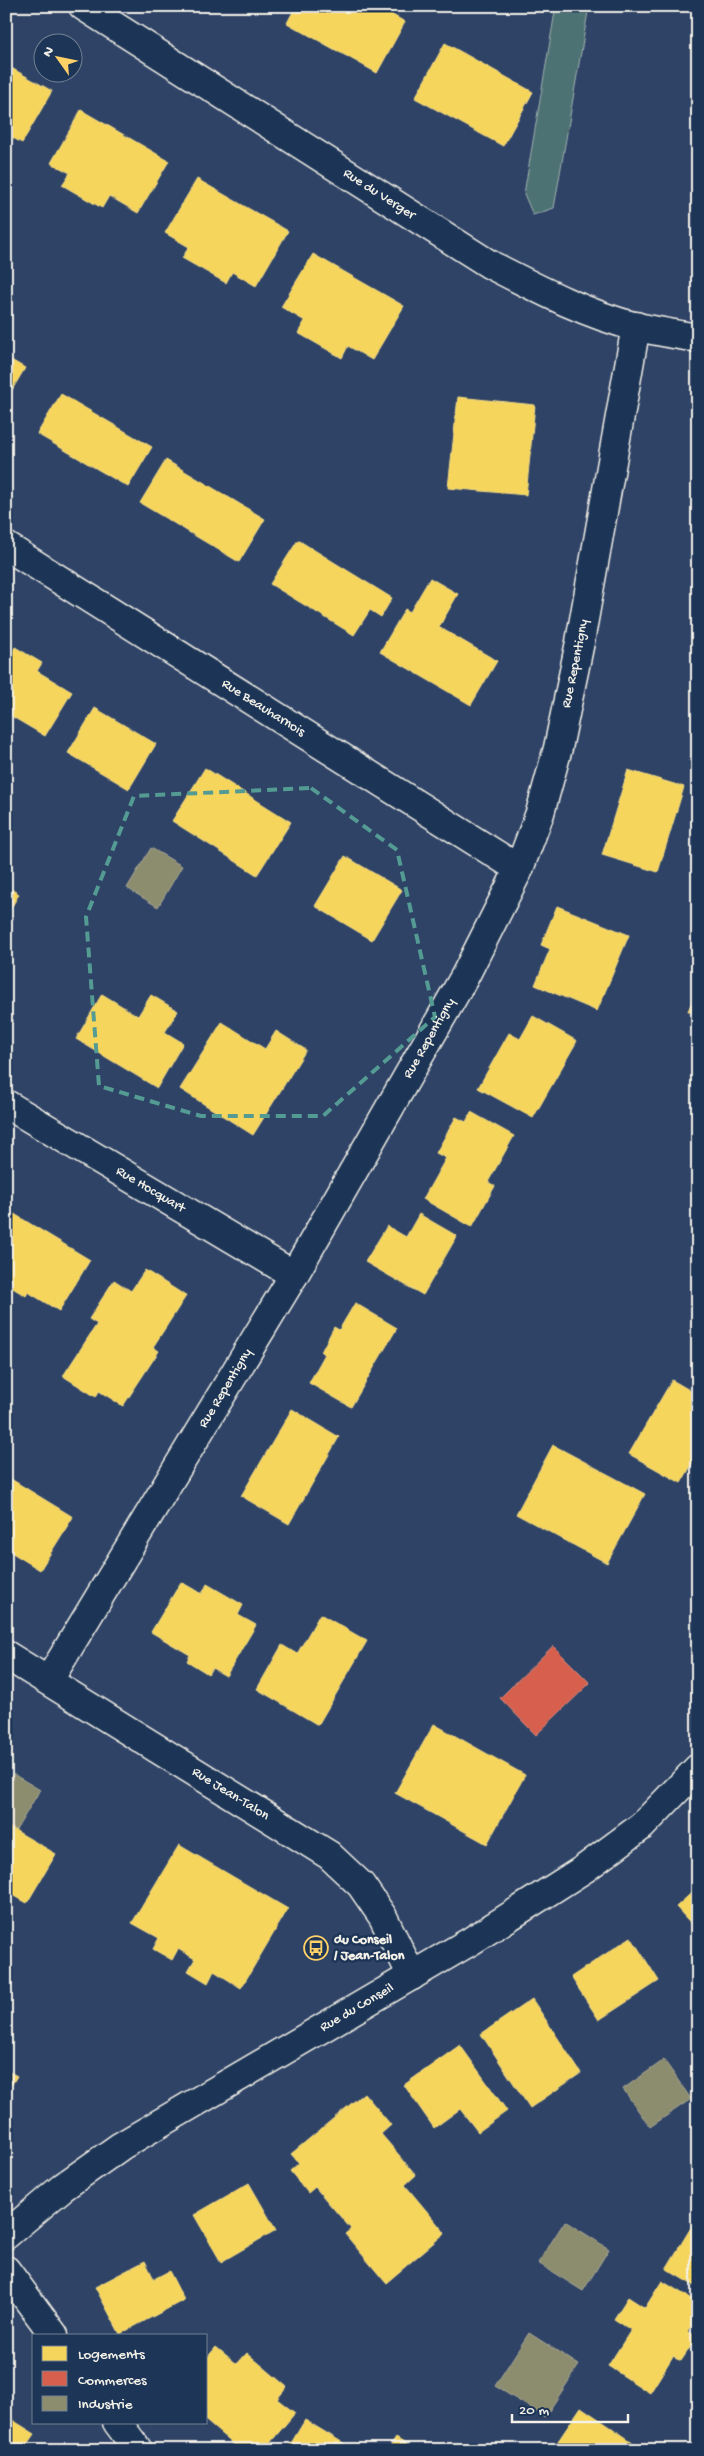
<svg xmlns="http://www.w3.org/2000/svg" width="704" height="2456" viewBox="0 0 704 2456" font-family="'Gochi Hand',sans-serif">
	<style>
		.green { fill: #4e7273; stroke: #a1b2ae }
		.homes { fill: #f6d55c; stroke: #f5dd86 }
		.shops { fill: #d6604d; stroke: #df8c7c }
		.industry { fill: #8c8c6e; stroke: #abaa93 }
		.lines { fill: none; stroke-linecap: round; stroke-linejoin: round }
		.street-casing { stroke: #f4f1e8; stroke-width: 31 }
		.secondary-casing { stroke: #f4f1e8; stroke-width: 31 }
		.street { stroke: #1d3557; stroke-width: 28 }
		.secondary { stroke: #1d3557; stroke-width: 28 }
		.marked { fill: none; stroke: #549b93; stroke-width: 4; stroke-dasharray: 10 6; stroke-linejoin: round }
		.labels { text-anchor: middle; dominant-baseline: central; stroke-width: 5; stroke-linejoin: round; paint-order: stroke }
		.street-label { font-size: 14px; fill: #f4f1e8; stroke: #1d3557 }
		.poi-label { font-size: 14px; font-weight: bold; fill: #f4f1e8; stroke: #1d3557; text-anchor: start }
	</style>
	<rect width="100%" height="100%" fill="#2f4367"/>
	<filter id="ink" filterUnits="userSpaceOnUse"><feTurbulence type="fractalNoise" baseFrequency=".02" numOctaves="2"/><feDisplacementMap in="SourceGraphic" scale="10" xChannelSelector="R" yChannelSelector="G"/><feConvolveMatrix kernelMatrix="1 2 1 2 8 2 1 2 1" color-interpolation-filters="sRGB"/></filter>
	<g filter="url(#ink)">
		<path class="green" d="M 556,6 L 589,6 L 554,208 L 533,215 L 524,194 Z"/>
		<g class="homes">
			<path d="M 296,6 L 384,6 L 382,9 L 405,22 L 377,73 L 287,23 Z"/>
			<path d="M 445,43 L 533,92 L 503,146 L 415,98 Z"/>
			<path d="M 6,65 L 52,91 L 22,143 L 6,134 Z"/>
			<path d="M 81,110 L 169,161 L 138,213 L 109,196 L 102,208 L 62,185 L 70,173 L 51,163 Z"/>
			<path d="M 197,179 L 288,231 L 256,286 L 232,272 L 226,283 L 182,258 L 189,247 L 165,233 Z"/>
			<path d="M 313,254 L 404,306 L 372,360 L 348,346 L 342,358 L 298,333 L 305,321 L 281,307 Z"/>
			<path d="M 6,357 L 25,368 L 6,400 Z"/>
			<path d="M 61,394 L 152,447 L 128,487 L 37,434 Z"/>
			<path d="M 458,397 L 535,405 L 526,495 L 448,488 Z"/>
			<path d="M 166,460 L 265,519 L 239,562 L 140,503 Z"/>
			<path d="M 298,540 L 392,598 L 381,617 L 370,610 L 354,635 L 270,584 Z"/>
			<path d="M 430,578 L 458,594 L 439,627 L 497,661 L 471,705 L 380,652 L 405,609 L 410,612 Z"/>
			<path d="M 15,647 L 42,663 L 37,671 L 72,692 L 45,736 L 6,713 L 6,653 L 10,655 Z"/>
			<path d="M 95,708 L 156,744 L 129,789 L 68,753 Z"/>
			<path d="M 205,768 L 291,822 L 257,875 L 172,821 Z"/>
			<path d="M 628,770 L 684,787 L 658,872 L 602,855 Z"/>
			<path d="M 345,856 L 402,890 L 372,940 L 315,906 Z"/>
			<path d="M 6,886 L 19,894 L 6,917 Z"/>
			<path d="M 557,906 L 629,935 L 597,1011 L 535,985 L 550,949 L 541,945 Z"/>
			<path d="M 698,988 L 698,1015 L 688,1011 Z"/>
			<path d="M 102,994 L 138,1016 L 151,995 L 178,1011 L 165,1032 L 183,1043 L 157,1088 L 76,1039 Z"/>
			<path d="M 533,1016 L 577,1041 L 533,1118 L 478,1088 L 509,1033 L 520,1039 Z"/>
			<path d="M 222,1022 L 265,1049 L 276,1031 L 306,1050 L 253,1135 L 180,1089 Z"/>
			<path d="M 471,1112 L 514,1136 L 488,1182 L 495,1186 L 472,1227 L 423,1199 L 446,1158 L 436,1153 L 456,1117 L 466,1122 Z"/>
			<path d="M 6,1209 L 90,1260 L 59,1311 L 28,1292 L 26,1296 L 11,1287 L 13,1283 L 6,1278 Z"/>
			<path d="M 419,1214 L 457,1236 L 423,1295 L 365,1262 L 387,1226 L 406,1237 Z"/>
			<path d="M 145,1270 L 186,1296 L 153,1347 L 159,1351 L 123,1406 L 99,1391 L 96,1397 L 63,1376 L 97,1324 L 89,1319 L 114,1280 L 131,1291 Z"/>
			<path d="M 355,1303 L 397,1328 L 351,1407 L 309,1383 L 325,1354 L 321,1352 L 334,1327 L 339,1330 Z"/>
			<path d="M 672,1380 L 698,1395 L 698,1454 L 681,1483 L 629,1454 Z"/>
			<path d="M 292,1409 L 339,1437 L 289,1524 L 241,1496 Z"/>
			<path d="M 553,1445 L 645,1494 L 607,1563 L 516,1514 Z"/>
			<path d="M 6,1476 L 73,1517 L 40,1570 L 6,1549 Z"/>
			<path d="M 181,1582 L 202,1594 L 207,1584 L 243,1605 L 238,1615 L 256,1625 L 226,1676 L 212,1668 L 208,1674 L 187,1661 L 190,1655 L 151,1632 Z"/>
			<path d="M 320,1614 L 367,1641 L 318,1725 L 257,1689 L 282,1645 L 297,1654 Z"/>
			<path d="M 434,1724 L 525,1775 L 487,1844 L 395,1793 Z"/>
			<path d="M 6,1825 L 56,1854 L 27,1903 L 6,1891 Z"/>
			<path d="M 179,1845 L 288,1909 L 241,1988 L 214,1971 L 208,1983 L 188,1971 L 195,1959 L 178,1949 L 172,1960 L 153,1949 L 159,1938 L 132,1923 Z"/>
			<path d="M 698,1887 L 698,1931 L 676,1907 Z"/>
			<path d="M 631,1937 L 659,1981 L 599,2020 L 571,1977 Z"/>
			<path d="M 532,1999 L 581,2073 L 530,2108 L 481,2034 Z"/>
			<path d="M 460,2045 L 507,2111 L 478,2132 L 460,2109 L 434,2128 L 404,2085 Z"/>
			<path d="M 6,2070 L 17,2076 L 6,2094 Z"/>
			<path d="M 364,2093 L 391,2125 L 381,2134 L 416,2175 L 405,2185 L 445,2233 L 386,2283 L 345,2234 L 351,2229 L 315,2187 L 308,2193 L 290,2171 L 299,2163 L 291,2154 Z"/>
			<path d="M 249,2183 L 276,2230 L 221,2262 L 194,2215 Z"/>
			<path d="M 698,2216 L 698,2288 L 666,2269 Z"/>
			<path d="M 145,2261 L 154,2279 L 169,2271 L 184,2300 L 120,2334 L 95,2287 Z"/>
			<path d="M 662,2281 L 698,2303 L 698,2316 L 688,2331 L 697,2337 L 681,2361 L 673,2356 L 650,2393 L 608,2366 L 631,2330 L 614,2319 L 628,2297 L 645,2308 Z"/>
			<path d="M 216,2347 L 237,2364 L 247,2353 L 287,2387 L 277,2399 L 295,2413 L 264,2450 L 240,2450 L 206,2421 L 206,2359 Z"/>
			<path d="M 581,2407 L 634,2443 L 630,2450 L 552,2450 Z"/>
			<path d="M 6,2416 L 35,2434 L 24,2450 L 6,2450 Z"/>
			<path d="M 305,2420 L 355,2450 L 287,2450 Z"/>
			<path d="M 396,2438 L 415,2450 L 388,2450 Z"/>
		</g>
		<path class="shops" d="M 553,1646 L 590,1683 L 536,1735 L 500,1698 Z"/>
		<g class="industry">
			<path d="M 151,848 L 182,866 L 158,907 L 127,888 Z"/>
			<path d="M 13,1774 L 40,1790 L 16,1830 L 6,1825 L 6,1786 Z"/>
			<path d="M 664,2060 L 691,2099 L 650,2127 L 623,2089 Z"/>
			<path d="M 565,2221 L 609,2249 L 583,2291 L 538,2263 Z"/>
			<path d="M 529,2333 L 579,2365 L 545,2417 L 495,2386 Z"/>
		</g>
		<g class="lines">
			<g class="street-casing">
				<g id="street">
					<path id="s1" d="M 83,6 L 489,264 C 536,288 585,314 637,327 C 657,331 678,335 698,338"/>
					<path id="s2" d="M 6,546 L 519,869"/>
					<path id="s3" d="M 6,1104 L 294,1275"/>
					<path id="s4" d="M 6,1655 L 329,1855 L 361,1885 L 383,1917 L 412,1976"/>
					<path id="s5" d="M 49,1680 L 294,1275 L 465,976 L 519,869 L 540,813 L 558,748 L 580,642 L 636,326"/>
					<path d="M 6,2270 L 54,2335"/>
					<path d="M 117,2422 L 138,2450"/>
				</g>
			</g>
			<g class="secondary-casing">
				<g id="secondary">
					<path id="s6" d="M 6,2235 L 63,2187 L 121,2146 L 471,1941 L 584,1869 L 642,1826 L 698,1768"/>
				</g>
			</g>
			<use href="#street" class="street"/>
			<use href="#secondary" class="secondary"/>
		</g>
	</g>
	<path class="marked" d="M 311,788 L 397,850 L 435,1017 L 323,1116 L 201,1116 L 99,1086 L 86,917 L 134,796 Z"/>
	<defs>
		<g id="bus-ring" transform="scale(1.25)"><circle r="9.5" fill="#1d3557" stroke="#ffd166" stroke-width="1.5"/><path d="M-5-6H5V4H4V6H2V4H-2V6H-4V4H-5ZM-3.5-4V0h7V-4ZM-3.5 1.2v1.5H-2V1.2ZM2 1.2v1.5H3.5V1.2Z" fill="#ffd166"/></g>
	</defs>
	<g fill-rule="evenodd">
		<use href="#bus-ring" x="316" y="1948"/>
	</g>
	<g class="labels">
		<g class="street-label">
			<text stroke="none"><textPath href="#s1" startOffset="351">Rue du Verger</textPath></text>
			<text stroke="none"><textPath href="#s5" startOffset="1151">Rue Repentigny</textPath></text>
			<text stroke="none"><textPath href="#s2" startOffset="304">Rue Beauharnois</textPath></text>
			<text stroke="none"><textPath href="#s5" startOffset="746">Rue Repentigny</textPath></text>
			<text stroke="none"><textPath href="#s3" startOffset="168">Rue Hocquart</textPath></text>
			<text stroke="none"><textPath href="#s5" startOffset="341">Rue Repentigny</textPath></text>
			<text stroke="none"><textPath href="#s4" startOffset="264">Rue Jean-Talon</textPath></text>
			<text stroke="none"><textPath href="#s6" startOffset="419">Rue du Conseil</textPath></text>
		</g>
		<g class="poi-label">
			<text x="334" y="1940">du Conseil<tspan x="334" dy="16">/ Jean-Talon</tspan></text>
		</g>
	</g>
	<rect width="704" height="2456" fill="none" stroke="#1d3557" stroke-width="25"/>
	<rect x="12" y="12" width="679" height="2431" fill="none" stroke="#f4f1e8" stroke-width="2" filter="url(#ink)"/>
	<rect x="32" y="2334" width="175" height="90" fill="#1d3557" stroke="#738091"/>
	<rect x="42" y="2346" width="25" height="15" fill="#f6d55c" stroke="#738091"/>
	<text x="78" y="2358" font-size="15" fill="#f4f1e8">Logements</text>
	<rect x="42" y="2371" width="25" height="15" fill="#d6604d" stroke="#738091"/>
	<text x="78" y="2384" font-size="15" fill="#f4f1e8">Commerces</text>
	<rect x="42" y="2396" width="25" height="15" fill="#8c8c6e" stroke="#738091"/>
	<text x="78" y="2408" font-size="15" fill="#f4f1e8">Industrie</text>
	<g transform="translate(58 58) rotate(303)"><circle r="24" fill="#1d3557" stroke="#738091"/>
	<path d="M0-4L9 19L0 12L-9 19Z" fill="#ffd166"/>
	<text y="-8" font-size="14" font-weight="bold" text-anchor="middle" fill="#f4f1e8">N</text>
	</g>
	<path d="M512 2414v8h116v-8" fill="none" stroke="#f4f1e8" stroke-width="2.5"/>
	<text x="519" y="2414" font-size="15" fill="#f4f1e8" stroke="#1d3557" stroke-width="4" paint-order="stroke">20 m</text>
</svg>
